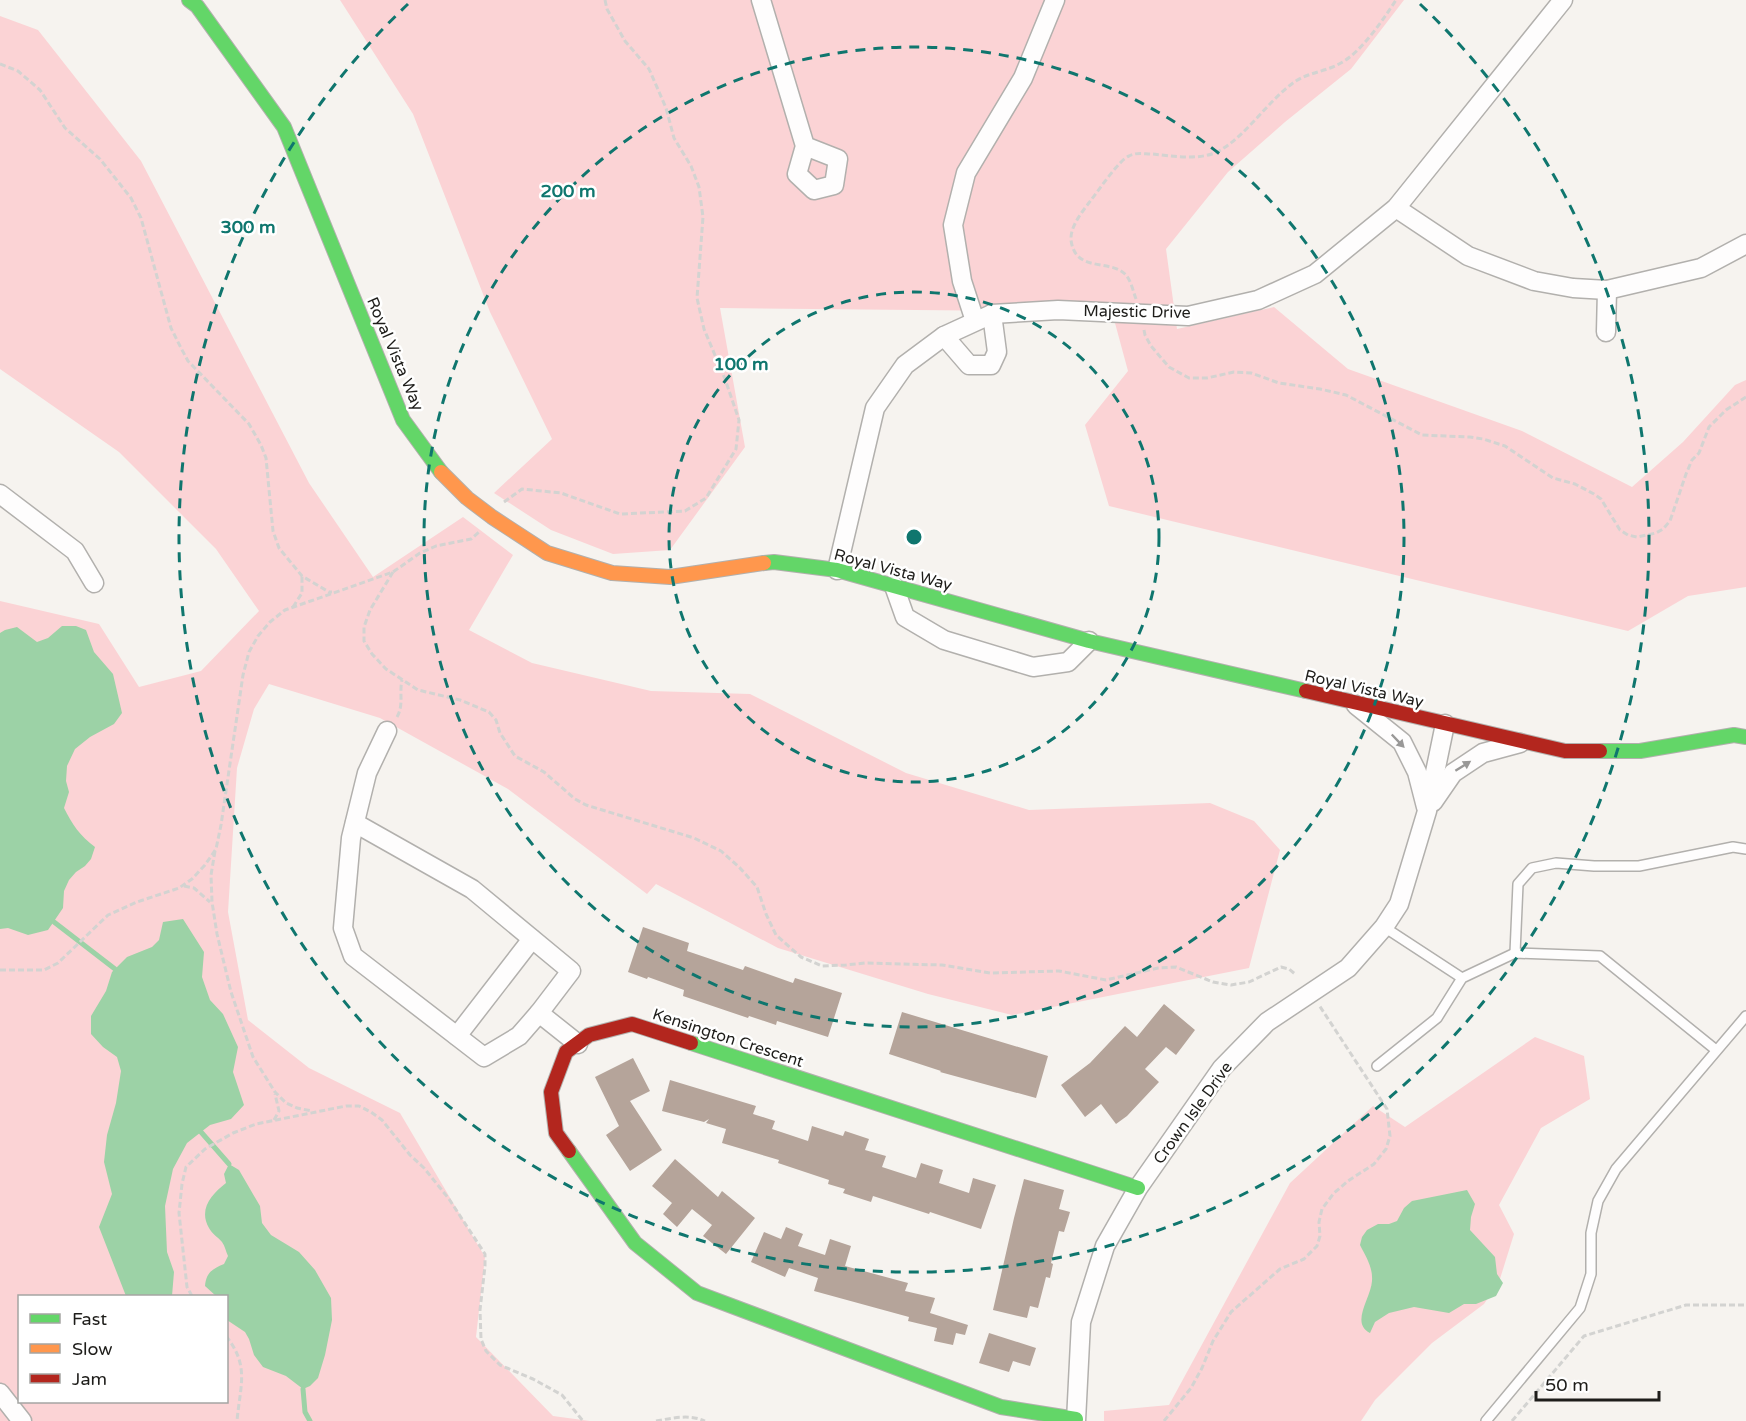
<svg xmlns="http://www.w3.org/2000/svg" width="1746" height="1421" viewBox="0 0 1746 1421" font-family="'Varela Round',sans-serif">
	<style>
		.green { fill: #fbd3d5; fill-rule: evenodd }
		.water { fill: #9cd2a6 }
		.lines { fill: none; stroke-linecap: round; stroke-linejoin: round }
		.stream { stroke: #9cd2a6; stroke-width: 5 }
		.building { fill: #b5a49a }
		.lane-casing { stroke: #b2b0ad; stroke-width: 12 }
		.street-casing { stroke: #b2b0ad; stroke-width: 21 }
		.fast-casing { stroke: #b2b0ad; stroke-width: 16 }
		.slow-casing { stroke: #b2b0ad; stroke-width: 16 }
		.jam-casing { stroke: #b2b0ad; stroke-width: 16 }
		.path { stroke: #d3d3d1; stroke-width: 3; stroke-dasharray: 6 3; stroke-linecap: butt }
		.lane { stroke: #fefdfd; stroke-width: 9 }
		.street { stroke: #fefdfd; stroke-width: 18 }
		.fast { stroke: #63d668; stroke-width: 14 }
		.slow { stroke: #ff974d; stroke-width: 14 }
		.jam { stroke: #b3261e; stroke-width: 14 }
		.oneway { fill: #999897 }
		.ring { fill: none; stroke: #0f766e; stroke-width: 3; stroke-dasharray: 10 8 }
		.labels { text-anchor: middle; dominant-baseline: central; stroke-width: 5; stroke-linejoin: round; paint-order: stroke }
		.street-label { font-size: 16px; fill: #1e1d1a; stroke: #fff }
		.centre { fill: #0f766e; stroke: #fff; stroke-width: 3 }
		.ring-label { font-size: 18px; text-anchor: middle; font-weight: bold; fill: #0f766e; stroke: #fff; stroke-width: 5; stroke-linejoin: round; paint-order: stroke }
	</style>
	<rect width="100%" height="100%" fill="#f6f3ef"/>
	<g class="green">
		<path d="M 340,0 L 1404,0 L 1351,69 L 1285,122 L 1228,172 L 1166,249 L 1177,329 L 1274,307 L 1348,369 L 1522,431 L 1632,487 L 1683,442 L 1735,385 L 1746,380 L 1746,587 L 1688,596 L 1628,631 L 1109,506 L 1085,425 L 1128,371 L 1112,312 L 720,308 L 745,447 L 670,550 L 613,554 L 551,530 L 494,493 L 552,439 L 490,312 L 413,114 Z"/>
		<path d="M 0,16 L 38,30 L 141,161 L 309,483 L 373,577 L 463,517 L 513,555 L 469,630 L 532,663 L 651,691 L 750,694 L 906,773 L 1029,810 L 1210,803 L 1254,821 L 1280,850 L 1249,968 L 1012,1015 L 928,994 L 778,948 L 656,884 L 647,894 L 508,789 L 380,718 L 269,684 L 254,709 L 237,768 L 228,912 L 248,1020 L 309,1068 L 400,1113 L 485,1257 L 476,1337 L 553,1416 L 590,1421 L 0,1421 L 0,601 L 99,624 L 139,687 L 201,671 L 259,611 L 216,549 L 119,452 L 0,369 ZM 20,1296 L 226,1296 L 226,1402 L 20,1402 Z"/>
		<path d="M 1535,1037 L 1584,1056 L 1590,1099 L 1541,1128 L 1499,1205 L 1514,1234 L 1499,1282 L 1484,1304 L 1432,1343 L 1375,1400 L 1361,1421 L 1104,1421 L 1104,1411 L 1169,1405 L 1290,1183 L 1373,1106 L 1405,1127 Z"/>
	</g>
	<g class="water">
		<path d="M 62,626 L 76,626 L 86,630 L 94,652 L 113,674 L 122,713 L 114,724 L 90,737 L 75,749 L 67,766 L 66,781 L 69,792 L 64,808 C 72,824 80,836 95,847 L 91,859 L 85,866 L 76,872 L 69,880 L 64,891 L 63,908 L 48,930 L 28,935 L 8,928 L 0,929 L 0,633 L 5,630 L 17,627 L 37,642 L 48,638 Z"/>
		<path d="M 183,919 L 204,952 L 202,977 L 210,1000 L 223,1014 L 238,1047 L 233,1072 L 244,1105 L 231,1119 L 210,1125 L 187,1143 L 173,1169 L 165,1206 L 167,1252 L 174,1272 L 172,1296 L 126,1296 L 99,1227 L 112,1194 L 104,1162 L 107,1135 L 116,1103 L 121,1071 L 117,1057 L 103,1047 L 91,1034 L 91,1016 L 106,991 L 112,972 L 127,957 L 152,947 L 159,940 L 163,922 Z"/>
		<path d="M 229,1164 L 239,1170 L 260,1206 L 262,1223 L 271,1235 L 299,1252 L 315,1270 L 331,1298 L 332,1320 L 325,1355 L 318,1378 L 310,1386 L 303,1389 L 286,1376 L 263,1367 L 254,1355 L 249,1339 L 245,1332 L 227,1320 L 226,1296 L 216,1296 L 205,1286 C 206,1273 212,1269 224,1264 L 228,1256 C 226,1252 225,1246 222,1242 C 218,1237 212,1234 209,1228 C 198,1209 212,1194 226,1183 L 224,1174 Z"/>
		<path d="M 1467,1190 L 1475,1204 L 1471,1217 L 1470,1230 L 1495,1257 L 1497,1274 L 1503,1283 L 1496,1296 L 1476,1304 L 1464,1304 L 1449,1313 L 1414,1307 L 1389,1313 L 1375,1322 L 1370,1333 C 1350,1323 1371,1298 1372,1281 C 1373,1267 1366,1257 1360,1245 L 1362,1237 L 1367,1230 L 1378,1224 L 1389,1224 L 1397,1221 L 1404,1208 L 1412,1201 Z"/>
	</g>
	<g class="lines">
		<g class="stream">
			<path d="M 54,922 L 115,969"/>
			<path d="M 201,1132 L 229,1164"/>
			<path d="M 303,1389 L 305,1412 L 310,1421"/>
		</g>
	</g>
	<g class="building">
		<path d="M 643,927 L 689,943 L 687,951 L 743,970 L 745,966 L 793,983 L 795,978 L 842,993 L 828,1037 L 777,1021 L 776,1025 L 749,1016 L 748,1018 L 683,996 L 684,990 L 648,977 L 647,979 L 628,972 Z"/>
		<path d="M 1164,1004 L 1195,1030 L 1176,1055 L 1166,1047 L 1145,1069 L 1159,1082 L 1127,1116 L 1116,1124 L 1101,1104 L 1085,1117 L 1061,1085 L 1090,1063 L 1125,1026 L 1137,1037 Z"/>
		<path d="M 902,1012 L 1048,1056 L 1036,1098 L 940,1072 L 941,1071 L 889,1054 Z"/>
		<path d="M 633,1058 L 650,1091 L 630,1101 L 662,1150 L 630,1171 L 606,1135 L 619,1126 L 595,1077 Z"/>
		<path d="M 670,1080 L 756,1106 L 753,1114 L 775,1121 L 772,1129 L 808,1141 L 812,1126 L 843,1136 L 845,1131 L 869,1139 L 865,1150 L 886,1156 L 882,1167 L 916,1178 L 921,1163 L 943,1170 L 939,1183 L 969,1193 L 973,1178 L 996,1185 L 981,1229 L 930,1212 L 929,1214 L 873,1196 L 871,1202 L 843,1193 L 845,1189 L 828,1184 L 829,1180 L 778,1163 L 779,1160 L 722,1143 L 726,1129 L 706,1123 L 709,1119 L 704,1122 L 662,1111 Z"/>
		<path d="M 675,1159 L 718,1197 L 722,1191 L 755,1218 L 726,1254 L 703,1236 L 712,1225 L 692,1209 L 677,1227 L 663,1214 L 672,1203 L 652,1186 Z"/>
		<path d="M 1024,1179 L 1064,1190 L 1059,1209 L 1070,1212 L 1064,1232 L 1059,1231 L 1051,1263 L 1053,1264 L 1050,1278 L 1046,1277 L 1038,1308 L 1030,1306 L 1027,1318 L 993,1310 L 1014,1218 Z"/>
		<path d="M 786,1227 L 803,1234 L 798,1246 L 825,1255 L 830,1239 L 851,1246 L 845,1266 L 908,1283 L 905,1291 L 935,1298 L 930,1313 L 968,1325 L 965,1335 L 956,1333 L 953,1345 L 934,1341 L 937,1328 L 908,1321 L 909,1317 L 814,1291 L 818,1278 L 789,1268 L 785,1277 L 751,1262 L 764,1232 L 781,1239 Z"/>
		<path d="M 989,1333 L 1036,1348 L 1030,1366 L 1013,1361 L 1009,1372 L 979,1363 Z"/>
	</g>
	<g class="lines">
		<g class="lane-casing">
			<g id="lane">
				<path d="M 1384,927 L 1462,978"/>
				<path d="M 1515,953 L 1518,884 L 1532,868 L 1556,863 L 1594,866 L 1639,866 L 1733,847 L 1746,849"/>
				<path d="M 1377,1066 L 1437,1018 L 1462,978 L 1515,953 L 1600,956 L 1716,1050"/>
				<path d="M 1486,1421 L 1580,1308 L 1591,1274 L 1591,1233 L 1598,1201 L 1616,1169 L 1746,1016"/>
			</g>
		</g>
		<g class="street-casing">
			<g id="street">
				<path d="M 761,0 L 805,146 L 797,174 L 814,190 L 834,185 L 838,159 L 805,146"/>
				<path d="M 1396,208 L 1468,256 L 1534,281 L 1573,288 L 1607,290 L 1701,268 L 1746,244"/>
				<path d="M 975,321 L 962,281 L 953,225 L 966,173 L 1023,78 L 1055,0"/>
				<path d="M 1606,332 L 1607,290"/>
				<path d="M 944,336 L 969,365 L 991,365 L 997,352 L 992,314"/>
				<path d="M 0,494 L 75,551 L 94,583"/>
				<path d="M 837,570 L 875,408 L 905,365 L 944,336 L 992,314 L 1058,310 L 1188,316 L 1258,300 L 1315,274 L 1396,208 L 1563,0"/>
				<path d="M 894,586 L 905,617 L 944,640 L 1033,667 L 1068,662 L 1089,641"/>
				<path d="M 1356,705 L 1402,742 L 1417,772 L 1426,807"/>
				<path d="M 387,731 L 367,773 L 351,838 L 343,928 L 353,956 L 484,1057 L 519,1036 L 539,1013"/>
				<path d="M 1433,802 L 1453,773 L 1483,753 L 1520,743"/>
				<path d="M 355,823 L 472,889 L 571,971 L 539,1013 L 578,1044"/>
				<path d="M 457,1036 L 532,939"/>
				<path d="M 0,1393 L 22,1421"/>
				<path d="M 1076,1421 L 1081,1322 L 1105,1246 L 1138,1188 L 1222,1068 L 1267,1022 L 1348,968 L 1384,927 L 1399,904 L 1427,811 L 1445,724"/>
			</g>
		</g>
		<g class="fast-casing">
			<g id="fast">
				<path d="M 189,0 L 197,6 L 284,127 L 403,420 L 441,472"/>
				<path d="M 764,563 L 774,562 L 837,570 L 1089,641 L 1306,691"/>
				<path d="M 1600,751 L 1640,751 L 1734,735 L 1746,737"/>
				<path d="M 691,1043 L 1138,1188"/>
				<path d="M 569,1151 L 635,1243 L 697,1293 L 1001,1407 L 1076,1419"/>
			</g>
		</g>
		<g class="slow-casing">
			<path id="slow" d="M 441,472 L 467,498 L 492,517 L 547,553 L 612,573 L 670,577 L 764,563"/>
		</g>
		<g class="jam-casing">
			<g id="jam">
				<path d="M 1306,691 L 1565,751 L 1600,751"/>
				<path d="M 569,1151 L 556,1133 L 551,1092 L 566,1052 L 589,1035 L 632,1024 L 691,1043"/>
			</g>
		</g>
		<g class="path">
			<path d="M 0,64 L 18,71 L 40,90 L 65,128 L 100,159 L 131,198 L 141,218 L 171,328 L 181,348 L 188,361 L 249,424 L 261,445 L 266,458 L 273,531 L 279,548 L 302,576 L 329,592 L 332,592"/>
			<path d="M 1136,299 C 1133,291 1131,280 1125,274 C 1110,259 1075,273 1071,240 C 1070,226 1083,211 1091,200 C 1099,190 1119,160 1129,156 C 1136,152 1144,154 1152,154 C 1172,156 1200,161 1219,151 C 1247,135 1267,102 1293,83 C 1306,73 1324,72 1339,64 C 1360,54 1383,20 1396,0"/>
			<path d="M 1144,330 L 1145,335 L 1151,346 L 1169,367 L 1189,378 L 1207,378 L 1234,372 L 1251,373 L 1279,383 L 1320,389 L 1346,395 L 1422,435 L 1470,437 L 1483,439 L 1505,446 L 1553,478 L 1575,484 L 1594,494 L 1601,499 L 1620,530 L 1628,535 L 1637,537 L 1656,533 L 1663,529 L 1670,521 L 1686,474 L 1692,460 L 1699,453 L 1709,427 L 1726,410 L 1746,397"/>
			<path d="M 504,502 L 522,489 L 561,493 L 620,514 L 685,511 L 706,498 L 736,449 L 739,420 L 725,379 L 704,329 L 697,298 L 703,217 L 699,187 L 691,166 L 674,138 L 666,108 L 649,69 L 625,41 L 607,9 L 605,0"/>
			<path d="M 393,572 L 370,610 L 364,627 L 364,641 L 372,654 L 386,669 L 418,690 L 460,700 L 489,712 L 496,720 L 500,733 L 515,756 L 544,772 L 575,799 L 586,805 L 694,838 L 721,851 L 739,867 L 757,887 L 766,914 L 776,935 L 801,957 L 822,966 L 846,965 L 865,963 L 942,965 L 990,973 L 1059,971 L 1106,980 L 1158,968 L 1176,967 L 1213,982 L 1231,985 L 1249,982 L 1281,967 L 1289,969 L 1295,974"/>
			<path d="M 293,607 L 302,593 L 302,576"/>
			<path d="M 397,717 C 404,705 399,693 402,680"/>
			<path d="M 215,851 L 211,875 L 212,902 L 217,934 L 231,992 L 253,1057 L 275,1092 L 286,1103 L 297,1108 L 312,1111"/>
			<path d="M 184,886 L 194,888 L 210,902"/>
			<path d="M 0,970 L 44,970 L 58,963 L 108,915 L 137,902 L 179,888 L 192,879 L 205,865 L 216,849 L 221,825 L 243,675 L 249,652 L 258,636 L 270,622 L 285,610 L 393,572 L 420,553 L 436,546 L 471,539 L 479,532"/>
			<path d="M 274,1120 L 279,1111 L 275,1094"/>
			<path d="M 192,1296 L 187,1287 L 179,1213 L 182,1184 L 186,1167 L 205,1149 L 233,1133 L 256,1124 L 346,1106 L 359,1106 L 371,1112 L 382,1120 L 410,1155 L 424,1168 L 449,1199 L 485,1254 L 485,1266 L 480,1310 L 481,1339 L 486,1351 L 500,1365 L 533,1379 L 562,1395 L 583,1421"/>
			<path d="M 226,1336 C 250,1366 240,1386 237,1421"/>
			<path d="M 656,1421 C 673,1418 689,1414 705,1421"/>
			<path d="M 1164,1421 L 1191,1388 L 1202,1368 L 1213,1341 L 1231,1312 L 1280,1269 L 1304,1259 L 1317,1246 L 1320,1236 L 1319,1222 L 1322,1209 L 1334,1193 L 1348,1181 L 1374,1164 L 1386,1149 L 1390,1136 L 1387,1109 L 1319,1005"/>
			<path d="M 1512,1421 L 1584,1336 L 1686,1305 L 1746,1305"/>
		</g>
		<use href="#lane" class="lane"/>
		<use href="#street" class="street"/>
		<use href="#fast" class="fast"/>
		<use href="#slow" class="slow"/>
		<use href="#jam" class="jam"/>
	</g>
	<defs><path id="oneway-solid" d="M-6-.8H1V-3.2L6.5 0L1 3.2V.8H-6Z" transform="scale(1.5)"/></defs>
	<g class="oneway">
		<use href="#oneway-solid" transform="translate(1398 741) rotate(46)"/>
		<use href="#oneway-solid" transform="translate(1463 766) rotate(-32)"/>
	</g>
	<g class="ring">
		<circle cx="914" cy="537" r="245"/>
		<circle cx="914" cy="537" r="490"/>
		<path d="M1420 4A735 735 0 1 1 408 4"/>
	</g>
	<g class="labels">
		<g class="street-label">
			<text transform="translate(1137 312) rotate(1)">Majestic Drive</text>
			<text transform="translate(395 354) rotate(67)">Royal Vista Way</text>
			<text transform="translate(893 570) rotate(15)">Royal Vista Way</text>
			<text transform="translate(1364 689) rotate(13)">Royal Vista Way</text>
			<text transform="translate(728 1038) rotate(18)">Kensington Crescent</text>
			<text transform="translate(1193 1113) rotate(-54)">Crown Isle Drive</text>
		</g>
	</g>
	<circle cx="914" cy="537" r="9" class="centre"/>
	<g class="ring-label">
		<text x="568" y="197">200 m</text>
		<text x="248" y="233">300 m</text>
		<text x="741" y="370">100 m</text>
	</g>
	<rect x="18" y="1295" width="210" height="108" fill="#ffffff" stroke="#a5a5a3" stroke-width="1.5"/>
	<rect x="30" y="1314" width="30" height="9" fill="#63d668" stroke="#a5a5a3" stroke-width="1.5"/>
	<text x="72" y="1325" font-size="18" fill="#1e1d1a">Fast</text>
	<rect x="30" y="1344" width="30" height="9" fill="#ff974d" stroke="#a5a5a3" stroke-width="1.5"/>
	<text x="72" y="1355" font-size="18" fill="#1e1d1a">Slow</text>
	<rect x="30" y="1374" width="30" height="9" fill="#b3261e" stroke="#a5a5a3" stroke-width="1.5"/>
	<text x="72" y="1385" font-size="18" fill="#1e1d1a">Jam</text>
	<path d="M1536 1391v9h123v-9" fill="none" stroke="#1e1d1a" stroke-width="3"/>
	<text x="1545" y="1391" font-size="18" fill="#1e1d1a" stroke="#ffffff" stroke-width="4.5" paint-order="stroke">50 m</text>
</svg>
